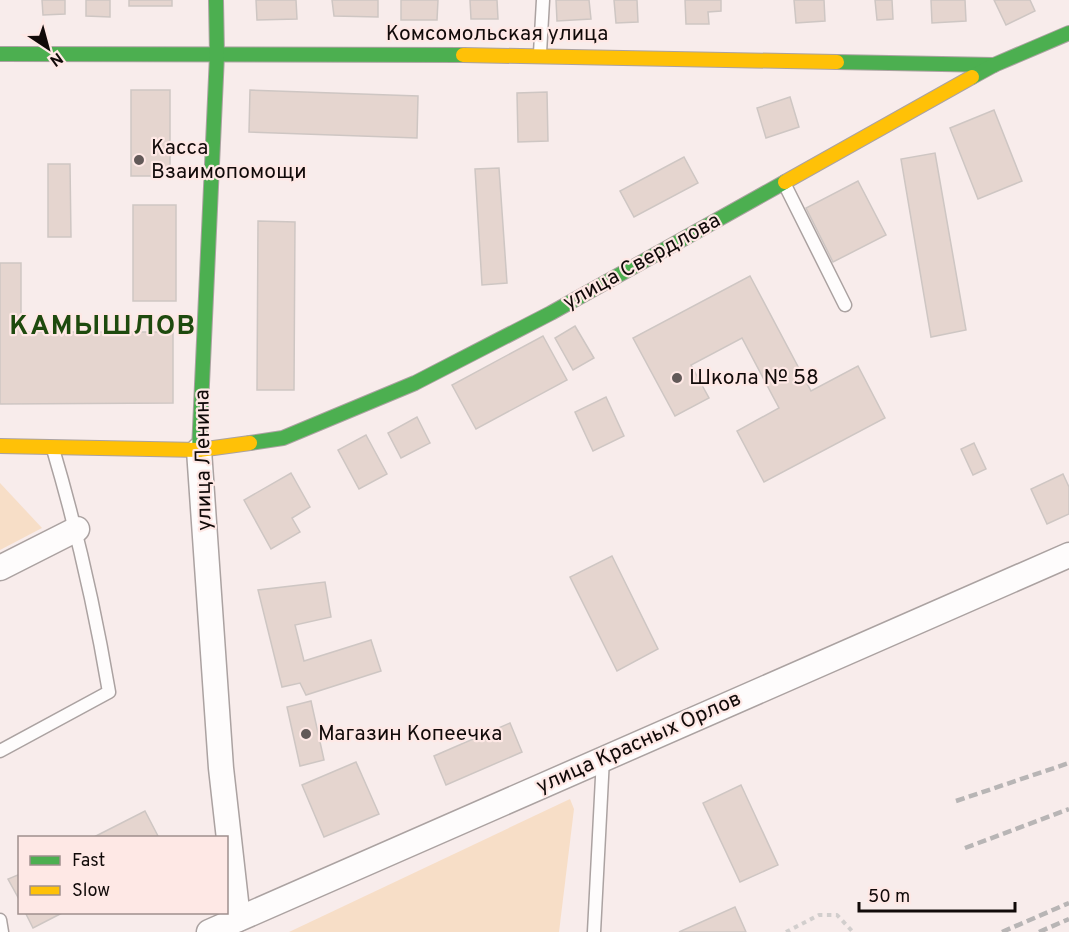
<svg xmlns="http://www.w3.org/2000/svg" width="1069" height="932" viewBox="0 0 1069 932" font-family="Overpass,sans-serif">
	<style>
		.green { fill: #f7dec7 }
		.building { fill: #e5d5cf; stroke: #cec6c3; stroke-width: 1.5 }
		.lines { fill: none; stroke-linecap: round; stroke-linejoin: round }
		.lane-casing { stroke: #aba2a1; stroke-width: 15 }
		.street-casing { stroke: #aba2a1; stroke-width: 27 }
		.fast-casing { stroke: #aba2a1; stroke-width: 16 }
		.slow-casing { stroke: #aba2a1; stroke-width: 16 }
		.path { stroke: #d2cecd; stroke-width: 4; stroke-dasharray: 4.5 4.5; stroke-linecap: butt }
		.lane { stroke: #fefcfc; stroke-width: 12 }
		.street { stroke: #fefcfc; stroke-width: 24 }
		.fast { stroke: #4caf50; stroke-width: 14 }
		.slow { stroke: #ffc107; stroke-width: 14 }
		.rail { stroke: #b8b5b5; stroke-width: 4.5; stroke-dasharray: 9 4.5; stroke-linecap: butt }
		.poi-dot { fill: #625958; stroke: #fee8e5; stroke-width: 2 }
		.labels { text-anchor: middle; dominant-baseline: central; stroke-width: 4.5; stroke-linejoin: round; paint-order: stroke }
		.street-label { font-size: 21px; fill: #110a09; stroke: #fee8e5 }
		.poi-label { font-size: 21px; fill: #110a09; stroke: #fee8e5; text-anchor: start }
		.district-label { font-size: 27px; font-weight: bold; letter-spacing: 1.5px; fill: #1e4a0e; stroke: #fee8e5 }
	</style>
	<rect width="100%" height="100%" fill="#f8eceb"/>
	<g class="green">
		<path d="M 0,483 L 42,528 L 0,550 Z"/>
		<path d="M 570,799 L 574,809 L 559,932 L 289,932 Z"/>
	</g>
	<g class="building">
		<path d="M 42,0 L 65,0 L 65,14 L 43,15 Z"/>
		<path d="M 86,0 L 110,0 L 110,17 L 86,16 Z"/>
		<rect x="129" y="0" width="43" height="6"/>
		<path d="M 256,0 L 296,0 L 297,19 L 257,20 Z"/>
		<path d="M 332,0 L 378,0 L 378,17 L 334,16 Z"/>
		<path d="M 401,0 L 438,0 L 437,20 L 401,20 Z"/>
		<path d="M 470,0 L 497,0 L 498,19 L 471,19 Z"/>
		<path d="M 556,0 L 589,0 L 591,19 L 557,21 Z"/>
		<path d="M 614,0 L 637,0 L 638,22 L 616,23 Z"/>
		<path d="M 685,0 L 721,0 L 721,11 L 708,12 L 709,24 L 686,24 Z"/>
		<path d="M 794,0 L 824,0 L 825,21 L 796,23 Z"/>
		<path d="M 875,0 L 892,0 L 893,19 L 877,20 Z"/>
		<path d="M 931,0 L 965,0 L 966,21 L 932,23 Z"/>
		<path d="M 994,0 L 1030,0 L 1035,11 L 1006,25 Z"/>
		<rect x="131" y="90" width="39" height="86"/>
		<path d="M 250,90 L 418,96 L 417,138 L 249,132 Z"/>
		<path d="M 547,92 L 548,141 L 518,142 L 517,93 Z"/>
		<path d="M 790,97 L 799,127 L 766,138 L 757,108 Z"/>
		<path d="M 994,110 L 1022,181 L 978,199 L 950,128 Z"/>
		<path d="M 935,153 L 966,330 L 931,337 L 901,159 Z"/>
		<path d="M 684,157 L 698,183 L 634,217 L 620,191 Z"/>
		<path d="M 48,164 L 70,164 L 71,237 L 48,237 Z"/>
		<path d="M 499,168 L 507,283 L 482,285 L 475,169 Z"/>
		<path d="M 858,181 L 886,235 L 833,262 L 806,208 Z"/>
		<rect x="133" y="205" width="43" height="96"/>
		<path d="M 258,221 L 295,222 L 294,390 L 257,390 Z"/>
		<path d="M 0,263 L 21,263 L 21,332 L 173,332 L 173,403 L 0,404 Z"/>
		<path d="M 750,276 L 811,391 L 858,366 L 885,418 L 764,482 L 737,431 L 779,408 L 742,338 L 691,365 L 709,398 L 675,416 L 633,338 Z"/>
		<path d="M 575,326 L 594,358 L 573,370 L 555,338 Z"/>
		<path d="M 543,336 L 567,380 L 476,429 L 452,385 Z"/>
		<path d="M 606,397 L 624,436 L 593,451 L 575,412 Z"/>
		<path d="M 417,417 L 430,443 L 401,458 L 388,433 Z"/>
		<path d="M 366,435 L 387,474 L 359,489 L 338,450 Z"/>
		<path d="M 974,443 L 986,469 L 973,475 L 961,449 Z"/>
		<path d="M 291,473 L 310,507 L 292,518 L 300,532 L 271,549 L 244,500 Z"/>
		<path d="M 1063,474 L 1069,487 L 1069,514 L 1047,524 L 1031,489 Z"/>
		<path d="M 612,556 L 658,649 L 617,671 L 570,577 Z"/>
		<path d="M 325,582 L 331,617 L 295,625 L 304,661 L 371,640 L 381,671 L 306,695 L 300,683 L 282,687 L 258,590 Z"/>
		<path d="M 311,701 L 324,760 L 300,766 L 287,707 Z"/>
		<path d="M 510,723 L 522,752 L 446,785 L 434,756 Z"/>
		<path d="M 356,762 L 379,814 L 324,837 L 302,785 Z"/>
		<path d="M 741,785 L 778,865 L 740,882 L 703,803 Z"/>
		<path d="M 145,811 L 159,838 L 92,838 Z"/>
		<path d="M 20,874 L 20,901 L 8,879 Z"/>
		<path d="M 735,907 L 746,932 L 679,932 Z"/>
		<path d="M 25,912 L 64,912 L 33,928 Z"/>
	</g>
	<g class="lines">
		<g class="lane-casing">
			<g id="lane">
				<path d="M 540,53 L 543,0"/>
				<path d="M 784,183 L 845,305"/>
				<path d="M 0,751 L 109,692 C 95,609 77,530 53,449"/>
				<path d="M 0,920 L 2,932"/>
				<path d="M 594,932 L 603,758"/>
			</g>
		</g>
		<g class="street-casing">
			<g id="street">
				<path d="M 199,450 L 221,768 L 238,919"/>
				<path d="M 0,568 L 77,529"/>
				<path d="M 209,932 L 1069,555"/>
			</g>
		</g>
		<g class="fast-casing">
			<g id="fast">
				<path d="M 0,54 L 463,55"/>
				<path d="M 837,62 L 994,65"/>
				<path d="M 972,77 L 994,65 L 1069,33"/>
				<path d="M 250,443 L 283,438 L 415,383 L 551,313 L 785,182"/>
				<path d="M 199,450 L 217,55 L 216,0"/>
			</g>
		</g>
		<g class="slow-casing">
			<g id="slow">
				<path d="M 463,55 L 837,62"/>
				<path d="M 785,182 L 972,77"/>
				<path d="M 0,446 L 199,450 L 250,443"/>
			</g>
		</g>
		<path class="path" d="M 786,932 L 819,915 L 837,915 L 853,932"/>
		<use href="#lane" class="lane"/>
		<use href="#street" class="street"/>
		<use href="#fast" class="fast"/>
		<use href="#slow" class="slow"/>
		<g class="rail">
			<path d="M 956,801 L 1069,763"/>
			<path d="M 965,848 L 1069,809"/>
			<path d="M 1002,932 L 1069,903"/>
			<path d="M 1039,932 L 1069,919"/>
		</g>
	</g>
	<g class="poi-dot">
		<circle cx="139" cy="160" r="6"/>
		<circle cx="677" cy="378" r="6"/>
		<circle cx="306" cy="734" r="6"/>
	</g>
	<g class="labels">
		<g class="street-label">
			<text x="497" y="34">Комсомольская улица</text>
			<text transform="translate(642 262) rotate(-29)">улица Свердлова</text>
			<text transform="translate(204 460) rotate(-91)">улица Ленина</text>
			<text transform="translate(639 743) rotate(-24)">улица Красных Орлов</text>
		</g>
		<g class="poi-label">
			<text x="151" y="148">Касса<tspan x="151" dy="24">Взаимопомощи</tspan></text>
			<text x="689" y="378">Школа № 58</text>
			<text x="318" y="734">Магазин Копеечка</text>
		</g>
		<g class="district-label">
			<text x="103" y="327">КАМЫШЛОВ</text>
		</g>
	</g>
	<rect x="18" y="836" width="210" height="78" fill="#fee8e5" stroke="#9f8f8d" stroke-width="1.5"/>
	<rect x="30" y="856" width="30" height="9" fill="#4caf50" stroke="#9f8f8d" stroke-width="1.5"/>
	<text x="72" y="866" font-size="18" fill="#110a09">Fast</text>
	<rect x="30" y="886" width="30" height="9" fill="#ffc107" stroke="#9f8f8d" stroke-width="1.5"/>
	<text x="72" y="896" font-size="18" fill="#110a09">Slow</text>
	<g transform="translate(48 48) rotate(144)" stroke="#fee8e5" stroke-width="4.5" paint-order="stroke">
	<path d="M0-4.5L10 22L0 15L-10 22Z" fill="#110a09"/>
	<text y="-9" font-size="16" font-weight="bold" text-anchor="middle" fill="#110a09">N</text>
	</g>
	<path d="M859 902v9h156v-9" fill="none" stroke="#110a09" stroke-width="3"/>
	<text x="868" y="902" font-size="18" fill="#110a09" stroke="#fee8e5" stroke-width="4.5" paint-order="stroke">50 m</text>
</svg>
